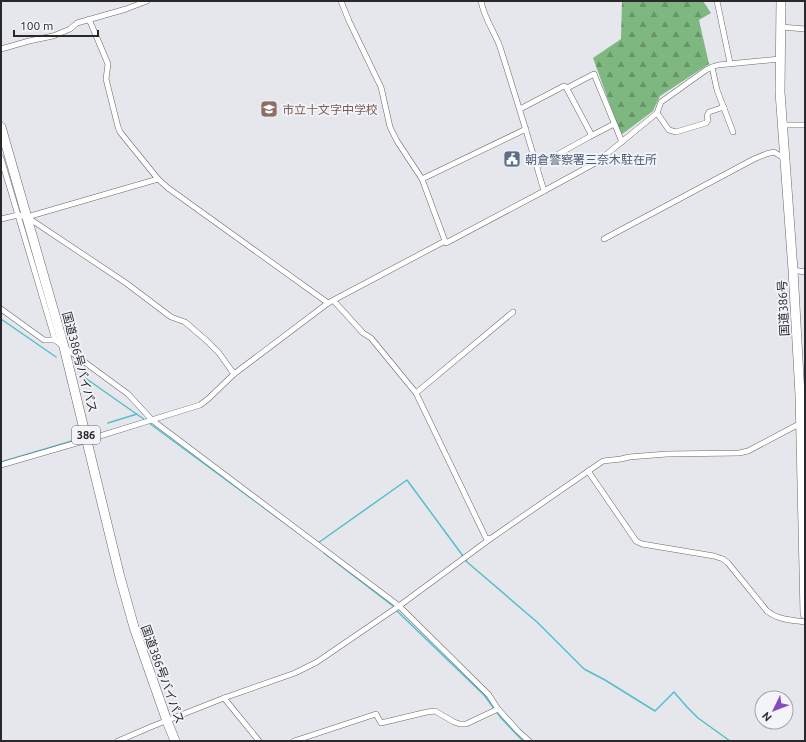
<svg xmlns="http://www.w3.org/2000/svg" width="806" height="742" viewBox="0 0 806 742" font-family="Ubuntu,'Noto Sans JP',sans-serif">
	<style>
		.forest { fill: url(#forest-firs) }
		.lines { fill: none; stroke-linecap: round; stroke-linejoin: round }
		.stream { stroke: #54bfca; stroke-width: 1.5 }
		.street-casing { stroke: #68696d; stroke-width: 6 }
		.highway-casing { stroke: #68696d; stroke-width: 10 }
		.street { stroke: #fff; stroke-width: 5 }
		.highway { stroke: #fff; stroke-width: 9 }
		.labels { text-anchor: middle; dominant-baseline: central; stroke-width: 3.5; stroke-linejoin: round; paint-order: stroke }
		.shield { fill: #f3f4f9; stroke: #666669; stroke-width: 1 }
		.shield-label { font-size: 11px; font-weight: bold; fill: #29292b }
		.education-label { font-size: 12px; fill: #785e54; stroke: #f3f4f9; text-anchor: start }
		.service-label { font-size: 12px; fill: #4e5e75; stroke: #f3f4f9; text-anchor: start }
		.street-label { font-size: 12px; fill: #29292b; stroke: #f3f4f9 }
	</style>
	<defs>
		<pattern id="forest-firs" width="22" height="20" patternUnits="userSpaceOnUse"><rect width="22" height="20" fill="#7eb77f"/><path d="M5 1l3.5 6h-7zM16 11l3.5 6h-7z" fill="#679568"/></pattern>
	</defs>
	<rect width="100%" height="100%" fill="#e6e7ec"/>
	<path class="forest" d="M 622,1 L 703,1 L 711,13 L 699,20 L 709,64 L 660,96 L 653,111 L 621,135 L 593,58 L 621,39 Z"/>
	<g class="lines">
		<g class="stream">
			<path d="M 1,319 L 56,357"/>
			<path d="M 81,375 L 145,420"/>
			<path d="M 108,423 L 137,414"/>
			<path d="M 149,423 L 301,535"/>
			<path d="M 1,462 L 72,441"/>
			<path d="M 318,543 L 407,480 L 463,556"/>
			<path d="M 324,553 L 393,606"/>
			<path d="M 465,559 L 467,562 L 537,622 L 584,669 L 605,680 L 655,711 L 674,692 L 687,707 L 698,718 L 730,741"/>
			<path d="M 396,610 L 484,695 L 501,718 L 523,741"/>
		</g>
		<g class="street-casing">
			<g id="street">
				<path d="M 341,1 L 349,21 L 378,81 L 381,87 L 390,127 L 397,141 L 422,179 L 445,241"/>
				<path d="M 481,1 C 484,18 494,31 500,47 C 515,94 530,143 544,191"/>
				<path d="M 717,1 L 730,63"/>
				<path d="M 89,19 L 108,64 L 106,79 L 118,127 L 120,132 L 158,179 L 168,188 L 328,303"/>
				<path d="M 781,27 L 805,29"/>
				<path d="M 1,49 L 29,41 L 53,36 L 70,29 L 77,23 L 126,9 L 147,1"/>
				<path d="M 712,67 L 717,90 L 733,132"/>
				<path d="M 567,88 L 594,74 L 622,142"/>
				<path d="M 520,109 L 564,86 L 566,87 L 591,134 L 589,137 L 537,166"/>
				<path d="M 657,113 L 669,130 L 676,132 L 706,123 L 708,120 L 707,116 L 709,112 L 724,107"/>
				<path d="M 782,125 L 805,125"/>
				<path d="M 589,137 L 614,124"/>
				<path d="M 1,158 L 55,340"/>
				<path d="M 422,179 L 526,129"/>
				<path d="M 27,217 L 158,179"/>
				<path d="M 1,219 L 18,215 L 27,217 L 126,283 L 171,317 L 185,322 L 207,341 L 219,353 L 234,374"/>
				<path d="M 604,239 L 754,159 L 766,154 L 774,152 L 785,159"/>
				<path d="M 793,270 L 805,272"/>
				<path d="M 334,301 L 363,333 L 371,338 L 416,393 L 486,538 L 490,539"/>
				<path d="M 1,309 L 44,340 L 55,340 L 64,347 L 128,394 L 152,420 L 399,606 L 489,695 L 498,709 L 518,731 L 529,741"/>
				<path d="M 416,393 L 513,312"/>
				<path d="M 1,465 L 87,440 L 200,405 L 208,399 L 234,374 L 328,303 L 445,241 L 446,243 L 544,191 L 597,162 L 657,113 L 661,102 L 706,70 L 712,67 L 718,65 L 780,59"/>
				<path d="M 588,471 L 632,535 L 636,541 L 642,544 L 714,556 L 723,559 L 728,563 L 767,611 C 778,620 792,620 805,622"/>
				<path d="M 224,698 L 259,741"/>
				<path d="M 118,741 L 153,726 L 224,698 L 295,673 L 317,662 L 399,606 L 490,539 L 603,461 L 621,459 L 629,457 L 667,454 L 739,453 L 748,451 L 801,423"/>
				<path d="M 294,741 L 376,714 L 381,723 L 427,712 L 435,711 L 454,722 L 460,724 L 466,724 L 498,709"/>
			</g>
		</g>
		<g class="highway-casing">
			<g id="highway">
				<path d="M 781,1 L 780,92 L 793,270 L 800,395 L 805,614"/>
				<path d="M 1,127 L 64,347 L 120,577 L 134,627 L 167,721 L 175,741"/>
			</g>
		</g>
		<use href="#street" class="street"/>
		<use href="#highway" class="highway"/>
	</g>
	<defs>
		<g id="school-square" transform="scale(0.9)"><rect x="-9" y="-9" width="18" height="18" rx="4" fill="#8d6e63" stroke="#f3f4f9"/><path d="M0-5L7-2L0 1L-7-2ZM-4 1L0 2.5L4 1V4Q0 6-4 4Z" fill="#fff"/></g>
		<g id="civic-square" transform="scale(0.9)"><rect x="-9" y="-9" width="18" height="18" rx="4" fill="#5c6f8a" stroke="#f3f4f9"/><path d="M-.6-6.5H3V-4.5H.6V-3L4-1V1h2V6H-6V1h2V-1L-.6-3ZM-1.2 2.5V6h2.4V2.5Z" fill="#fff"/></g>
	</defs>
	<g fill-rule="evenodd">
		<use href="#school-square" x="269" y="109"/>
		<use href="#civic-square" x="512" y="159"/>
	</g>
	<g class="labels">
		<rect class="shield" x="72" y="426" width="28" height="18" rx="3"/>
		<g class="shield-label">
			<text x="86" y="435">386</text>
		</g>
		<g class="education-label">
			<text x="282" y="109">市立十文字中学校</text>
		</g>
		<g class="service-label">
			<text x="525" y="159">朝倉警察署三奈木駐在所</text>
		</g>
		<g class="street-label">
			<text transform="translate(783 308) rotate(-93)">国道386号</text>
			<text transform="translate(80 362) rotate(75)">国道386号バイパス</text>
			<text transform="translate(163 674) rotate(70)">国道386号バイパス</text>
		</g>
	</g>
	<rect width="806" height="742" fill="none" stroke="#29292b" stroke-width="4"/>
	<g transform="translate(774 710) rotate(227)"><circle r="19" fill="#f3f4f9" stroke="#a2a3a7"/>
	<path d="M0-3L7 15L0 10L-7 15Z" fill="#854bc1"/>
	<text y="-6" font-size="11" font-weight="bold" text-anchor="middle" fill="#29292b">N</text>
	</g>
	<path d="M14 30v6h84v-6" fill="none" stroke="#29292b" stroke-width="2"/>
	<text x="20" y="30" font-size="12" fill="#29292b" stroke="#f3f4f9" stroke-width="3" paint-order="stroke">100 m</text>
</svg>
